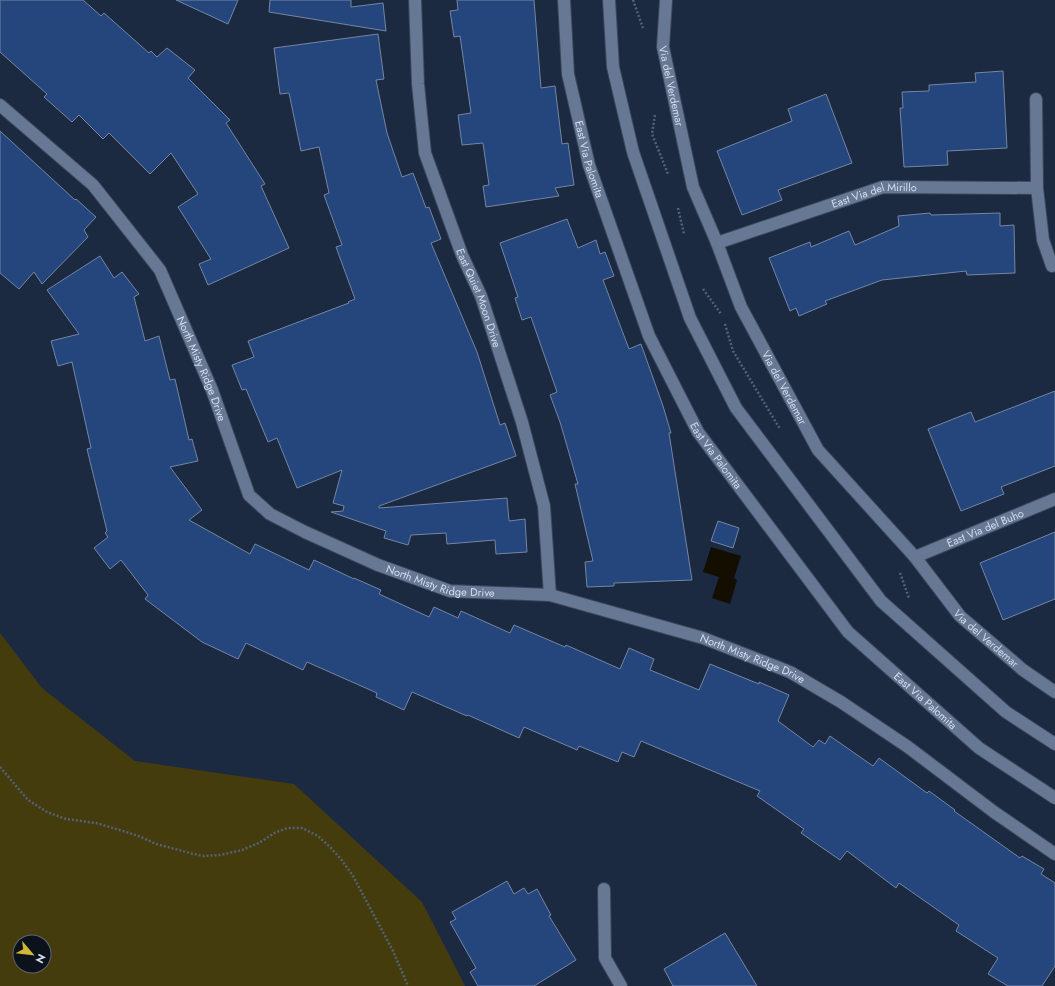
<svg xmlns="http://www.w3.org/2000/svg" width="1055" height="986" viewBox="0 0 1055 986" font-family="Jost,sans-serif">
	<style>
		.green { fill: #453c0e; fill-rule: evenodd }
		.water { fill: #130e00 }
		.building { fill: #24467d; stroke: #7486a2 }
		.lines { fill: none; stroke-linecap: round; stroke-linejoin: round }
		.street-casing { stroke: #3b465a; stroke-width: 14 }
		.path { stroke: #546176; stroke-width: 2.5; stroke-dasharray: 2 2; stroke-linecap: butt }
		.street { stroke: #677894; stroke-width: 12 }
		.labels { text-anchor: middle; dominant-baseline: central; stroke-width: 3; stroke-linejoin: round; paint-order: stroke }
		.street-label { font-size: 11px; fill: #d4deed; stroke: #0c121c }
	</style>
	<rect width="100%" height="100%" fill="#1b2941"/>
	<path class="green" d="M 0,633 L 42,688 L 135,761 L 294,784 L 422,902 L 465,986 L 0,986 ZM 20,942 L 44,942 L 44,966 L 20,966 Z"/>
	<path class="water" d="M 711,547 L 741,556 L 734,578 L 737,580 L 730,604 L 712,598 L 719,577 L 703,572 Z"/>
	<g class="building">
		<path d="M 0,0 L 83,0 L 101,16 L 104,13 L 149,53 L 151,51 L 157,57 L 167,48 L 195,70 L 188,78 L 230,120 L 226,123 L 265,184 L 261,186 L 289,248 L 208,285 L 199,264 L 211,259 L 178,207 L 198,194 L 171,153 L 150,174 L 109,133 L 103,139 L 79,115 L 72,122 L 44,97 L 47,94 L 0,52 Z"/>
		<path d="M 176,0 L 238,0 L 228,24 Z"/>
		<path d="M 270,0 L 351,0 L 351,7 L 383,3 L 386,31 L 269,12 Z"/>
		<path d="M 457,0 L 534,0 L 541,88 L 555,86 L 562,144 L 568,143 L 574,185 L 555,188 L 559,196 L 486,207 L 483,186 L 489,185 L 483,143 L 462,145 L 458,115 L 471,113 L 460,36 L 454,37 L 450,11 L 458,10 Z"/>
		<path d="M 378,34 L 384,79 L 376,80 L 387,133 L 402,177 L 413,173 L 426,208 L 429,207 L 441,239 L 431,243 L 477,352 L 500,425 L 505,423 L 516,456 L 379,506 L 379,508 L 507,498 L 509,521 L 525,519 L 527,552 L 496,554 L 495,540 L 447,544 L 446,533 L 411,535 L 408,545 L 384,538 L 386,531 L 331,512 L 343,511 L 344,506 L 333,503 L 342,470 L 297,488 L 277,438 L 268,442 L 246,389 L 242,390 L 232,365 L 254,357 L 248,341 L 349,303 L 348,302 L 355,299 L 336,247 L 342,245 L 324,195 L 329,193 L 319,147 L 301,151 L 289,93 L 280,94 L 274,48 Z"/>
		<path d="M 1003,71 L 1007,148 L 947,151 L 948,165 L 904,167 L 900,108 L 903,108 L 902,92 L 929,91 L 929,85 L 976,82 L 975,73 Z"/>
		<path d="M 826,94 L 852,163 L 778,190 L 782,200 L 742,215 L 717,151 L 792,121 L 788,109 Z"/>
		<path d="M 0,131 L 75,200 L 76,199 L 96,217 L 84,230 L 88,237 L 42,284 L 34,272 L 19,289 L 0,273 Z"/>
		<path d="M 930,213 L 931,215 L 1000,213 L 1000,226 L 1014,225 L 1015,273 L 967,275 L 966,271 L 882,280 L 825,301 L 827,304 L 799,316 L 796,308 L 790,311 L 769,258 L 810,242 L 811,247 L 849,231 L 855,245 L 899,226 L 898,216 Z"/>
		<path d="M 567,219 L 578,248 L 596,240 L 600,254 L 605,252 L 614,276 L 603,280 L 629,349 L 641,344 L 663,406 L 671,433 L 669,433 L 692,580 L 614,583 L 614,586 L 587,587 L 585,562 L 593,561 L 575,484 L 578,484 L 560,422 L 550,395 L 557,392 L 531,317 L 522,320 L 515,298 L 518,297 L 500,243 Z"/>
		<path d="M 100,256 L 114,278 L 122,272 L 139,294 L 134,297 L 145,341 L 159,336 L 170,380 L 175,379 L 189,440 L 192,439 L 198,461 L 170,467 L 202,510 L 189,520 L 250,554 L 255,544 L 309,570 L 314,560 L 354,579 L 354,578 L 381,590 L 379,594 L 429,617 L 434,607 L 458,618 L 461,611 L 510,633 L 514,625 L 565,647 L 566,645 L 620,669 L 629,648 L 654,659 L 650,670 L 699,690 L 710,664 L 759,684 L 759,682 L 789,695 L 778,721 L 813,747 L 819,740 L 825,744 L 830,736 L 873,766 L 879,758 L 927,793 L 929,791 L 955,810 L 954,811 L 1020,858 L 1022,856 L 1044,869 L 1041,874 L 1055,883 L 1055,966 L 1042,986 L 1008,986 L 988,974 L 998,958 L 956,931 L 959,925 L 899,883 L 896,888 L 847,851 L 840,860 L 801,833 L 804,829 L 757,796 L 760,791 L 641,741 L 634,757 L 622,752 L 618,762 L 579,746 L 577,750 L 524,727 L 519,738 L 468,715 L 467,716 L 412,692 L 404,710 L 376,697 L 377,693 L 307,662 L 303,670 L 246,643 L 238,659 L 202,642 L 145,599 L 148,595 L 121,560 L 110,569 L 94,548 L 108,537 L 105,533 L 107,531 L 87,449 L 91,448 L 72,362 L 58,366 L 51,341 L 79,334 L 47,290 Z"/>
		<path d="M 1055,391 L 1055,466 L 1001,487 L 1004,494 L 961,511 L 928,429 L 971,412 L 975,422 Z"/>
		<path d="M 718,521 L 739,528 L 733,548 L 711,541 Z"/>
		<path d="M 1055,532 L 1055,599 L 1003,620 L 980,563 Z"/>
		<path d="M 507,881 L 514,894 L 524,888 L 528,894 L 537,889 L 551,915 L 549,916 L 576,960 L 534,986 L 478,986 L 470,972 L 476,968 L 450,922 L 456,919 L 452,912 Z"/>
		<path d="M 725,933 L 757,986 L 673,986 L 664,969 Z"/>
	</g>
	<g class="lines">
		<g class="street-casing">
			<g id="street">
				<path id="s1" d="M 415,0 L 418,84 L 425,153 L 462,255 L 481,296 L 522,422 L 544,506 L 550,595"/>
				<path id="s2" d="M 564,0 L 568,74 L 589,165 L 649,336 L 698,432 L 848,632 L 979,748 L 1055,798"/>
				<path d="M 609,0 L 613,67 L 633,152 L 690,318 L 736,408 L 881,601 L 1006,712 L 1055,744"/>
				<path id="s3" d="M 666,0 L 663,47 L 693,187 L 717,243 L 741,307 L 818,450 L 915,557 L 960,616 L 1023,670 L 1055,692"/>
				<path d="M 1036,99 L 1037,188 L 1043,240 L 1052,266"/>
				<path id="s4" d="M 0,105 L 93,185 L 160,270 L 212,390 L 249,495 L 270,514 L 305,532 L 378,565 L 450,591 L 550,595 L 703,638 L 790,672 L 841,702 L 908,747 L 994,812 L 1055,854"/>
				<path id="s5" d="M 717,243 L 883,187 L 1037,188"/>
				<path id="s6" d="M 915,557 L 1055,499"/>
				<path d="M 604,889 L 605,958 L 621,986"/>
			</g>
		</g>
		<g class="path">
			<path d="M 633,0 L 643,28"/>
			<path d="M 655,115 L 652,134 L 668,174"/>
			<path d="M 678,208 L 684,234"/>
			<path d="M 703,289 L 721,314"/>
			<path d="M 725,324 L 733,351 L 780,429"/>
			<path d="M 900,573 L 909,598"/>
			<path d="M 0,767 L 28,800 L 47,812 L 66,819 L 96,823 L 123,831 L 141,837 L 156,844 L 194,854 L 204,856 L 220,855 L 242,850 L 259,843 L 276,832 L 288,828 L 302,828 L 318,836 L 329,846 L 341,859 L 353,876 L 393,951 L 408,986"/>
		</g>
		<use href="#street" class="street"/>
	</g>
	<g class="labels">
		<g class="street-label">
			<text stroke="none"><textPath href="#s3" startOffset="87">Via del Verdemar</textPath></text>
			<text stroke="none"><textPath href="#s2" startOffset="162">East Via Palomita</textPath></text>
			<text stroke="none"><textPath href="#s5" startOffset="165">East Via del Mirillo</textPath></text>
			<text stroke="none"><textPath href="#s1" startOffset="308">East Quiet Moon Drive</textPath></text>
			<text stroke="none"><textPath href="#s4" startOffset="338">North Misty Ridge Drive</textPath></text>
			<text stroke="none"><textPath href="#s3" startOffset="411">Via del Verdemar</textPath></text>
			<text stroke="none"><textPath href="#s2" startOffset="486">East Via Palomita</textPath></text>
			<text stroke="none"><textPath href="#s6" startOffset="76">East Via del Buho</textPath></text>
			<text stroke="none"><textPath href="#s4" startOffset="686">North Misty Ridge Drive</textPath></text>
			<text stroke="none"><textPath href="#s3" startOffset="735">Via del Verdemar</textPath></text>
			<text stroke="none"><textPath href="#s4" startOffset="1010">North Misty Ridge Drive</textPath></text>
			<text stroke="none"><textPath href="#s2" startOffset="810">East Via Palomita</textPath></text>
		</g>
	</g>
	<g transform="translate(32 954) rotate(118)"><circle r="19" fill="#0c121c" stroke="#5c6470"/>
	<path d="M0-3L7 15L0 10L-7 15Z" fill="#d1b736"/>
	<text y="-6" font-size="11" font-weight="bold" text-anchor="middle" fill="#d4deed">N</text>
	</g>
</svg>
